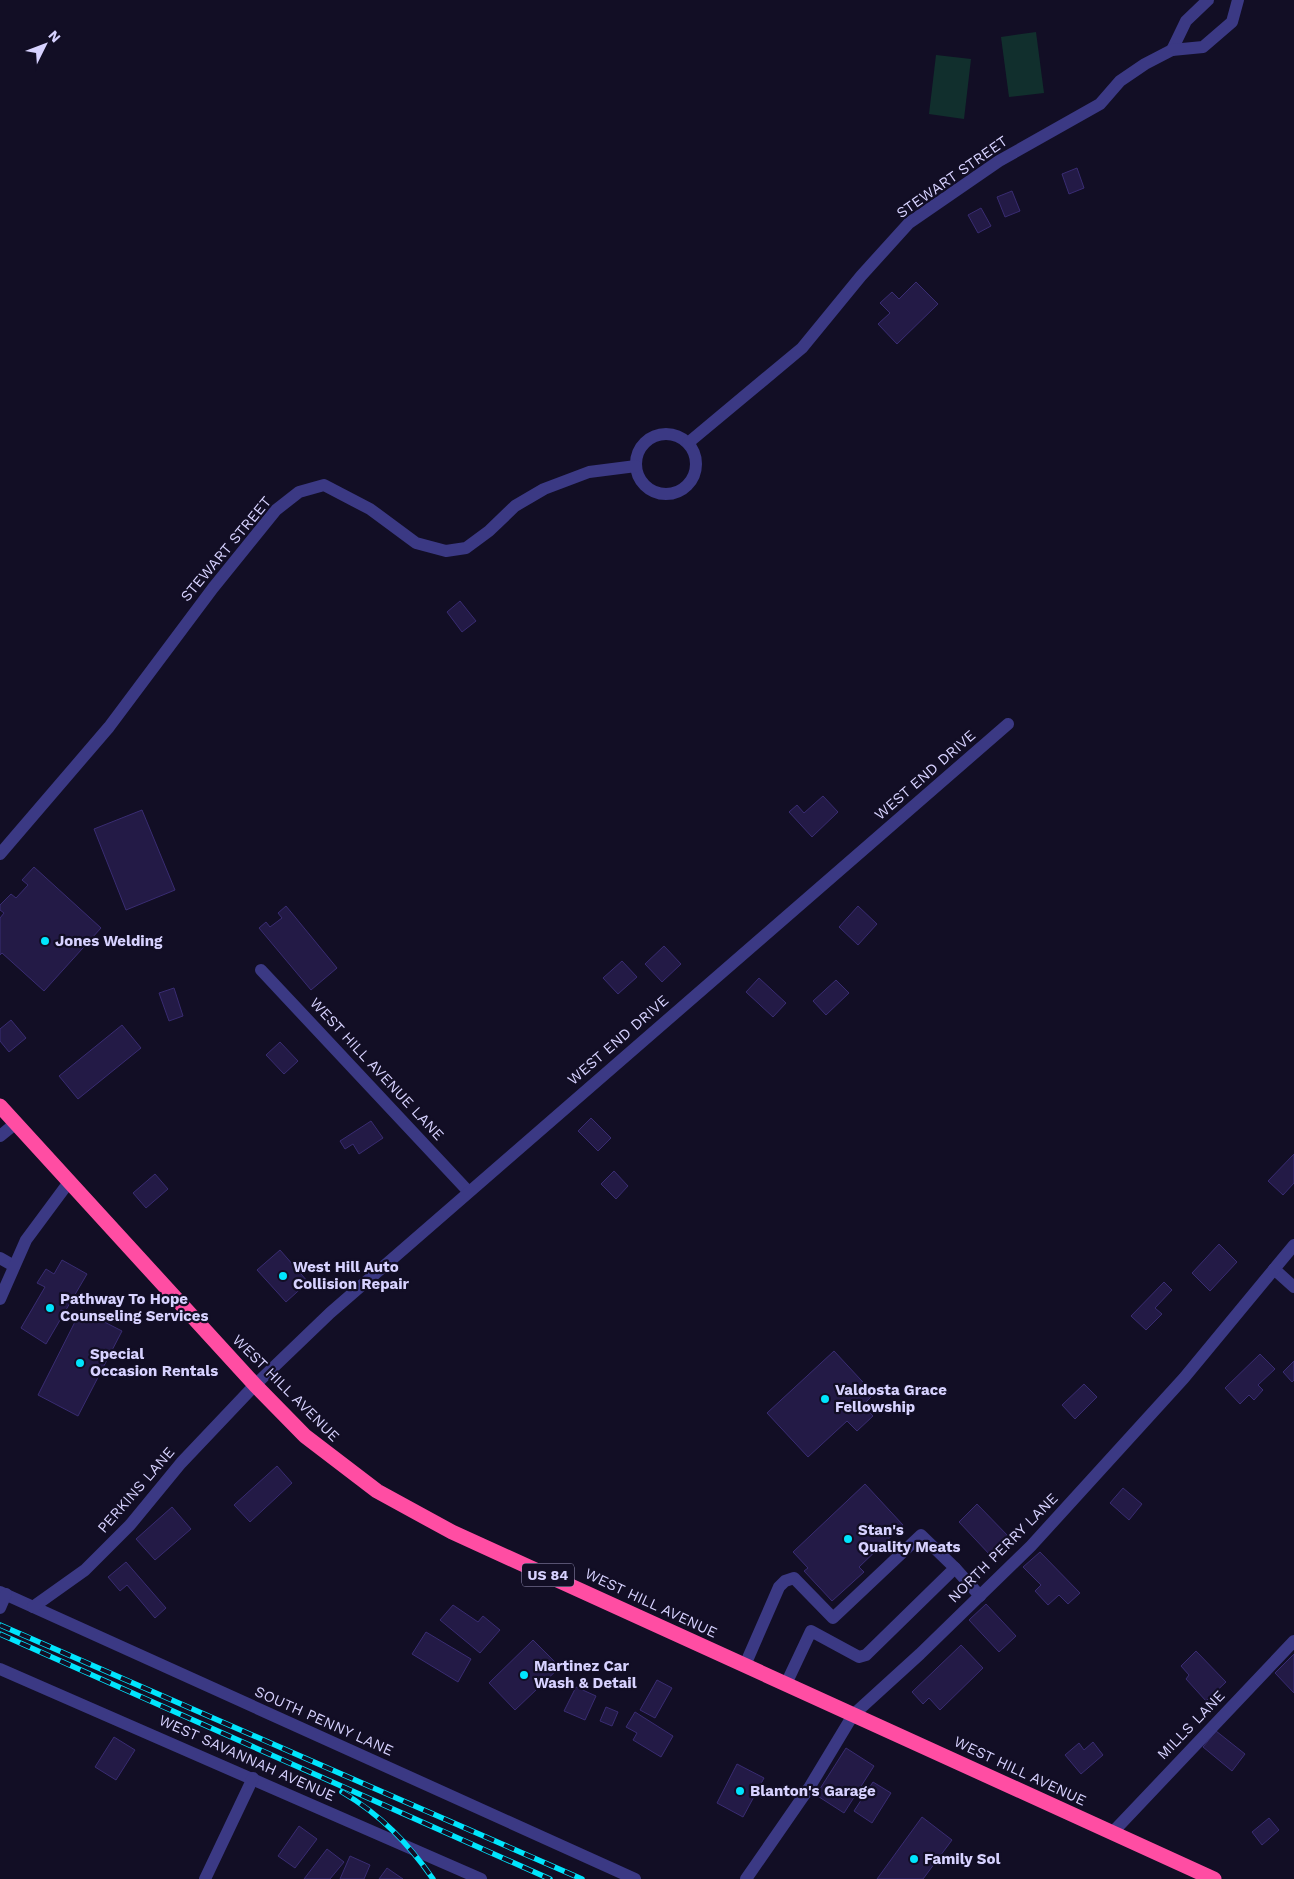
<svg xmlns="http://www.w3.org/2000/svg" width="1294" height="1879" viewBox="0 0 1294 1879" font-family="'Work Sans',sans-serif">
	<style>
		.green { fill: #112f2d }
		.building { fill: #231a46; stroke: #392c72 }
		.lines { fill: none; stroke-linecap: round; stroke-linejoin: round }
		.minor { stroke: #3b3984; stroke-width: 12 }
		.highway { stroke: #ff4da3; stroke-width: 15 }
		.rail-casing { stroke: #00e5fd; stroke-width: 5.5 }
		.rail { stroke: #120e25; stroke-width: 4; stroke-dasharray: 11; stroke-linecap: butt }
		.poi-dot { fill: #00e5fd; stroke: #120e25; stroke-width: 2 }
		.labels { text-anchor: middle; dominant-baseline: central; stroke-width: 4.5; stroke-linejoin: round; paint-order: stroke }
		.shield { fill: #120e25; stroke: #9c97be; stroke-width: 1 }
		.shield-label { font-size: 14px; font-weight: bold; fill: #d7d2ff }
		.street-label { font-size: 15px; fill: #d7d2ff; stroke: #120e25 }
		.poi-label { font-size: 15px; font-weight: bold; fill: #d7d2ff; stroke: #120e25; text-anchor: start }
	</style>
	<rect width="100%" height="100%" fill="#120e25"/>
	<g class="green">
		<path d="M 1036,32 L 1044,93 L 1009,97 L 1001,37 Z"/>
		<path d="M 936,55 L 971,59 L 964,119 L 929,114 Z"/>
	</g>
	<g class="building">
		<path d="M 1077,168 L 1084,188 L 1069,194 L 1062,174 Z"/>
		<path d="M 1012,191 L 1020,211 L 1005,217 L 997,197 Z"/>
		<path d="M 981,208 L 991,226 L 978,233 L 968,215 Z"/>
		<path d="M 916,282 L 938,304 L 897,344 L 878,324 L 890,313 L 880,303 L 892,292 L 899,299 Z"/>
		<path d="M 460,601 L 476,621 L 462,632 L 447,612 Z"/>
		<path d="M 823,796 L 838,812 L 812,837 L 789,812 L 797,805 L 804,813 Z"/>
		<path d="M 142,810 L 175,890 L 126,910 L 94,829 Z"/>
		<path d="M 34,867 L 101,928 L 44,991 L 2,953 L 0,955 L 0,918 L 4,913 L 0,910 L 0,905 L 11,894 L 16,898 L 28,885 L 22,880 Z"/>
		<path d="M 286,906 L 337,968 L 311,990 L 259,928 L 266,922 L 270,927 L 282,918 L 278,913 Z"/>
		<path d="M 858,906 L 877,924 L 858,945 L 839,927 Z"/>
		<path d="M 664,946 L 681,964 L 662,982 L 645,964 Z"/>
		<path d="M 622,961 L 637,977 L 618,994 L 603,978 Z"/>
		<path d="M 759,978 L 786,1003 L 773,1017 L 746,992 Z"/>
		<path d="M 836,980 L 849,993 L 826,1015 L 813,1001 Z"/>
		<path d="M 174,988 L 183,1016 L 169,1021 L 159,993 Z"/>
		<path d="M 11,1020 L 26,1038 L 9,1052 L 0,1041 L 0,1029 Z"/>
		<path d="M 122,1025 L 141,1048 L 78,1099 L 59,1076 Z"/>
		<path d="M 280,1042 L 298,1061 L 284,1074 L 266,1055 Z"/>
		<path d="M 591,1118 L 611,1138 L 598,1151 L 578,1131 Z"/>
		<path d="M 371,1121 L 383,1138 L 359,1154 L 353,1144 L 345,1149 L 340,1141 Z"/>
		<path d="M 1294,1154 L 1294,1183 L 1283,1195 L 1268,1181 Z"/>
		<path d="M 614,1171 L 628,1186 L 616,1199 L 601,1184 Z"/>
		<path d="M 155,1174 L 168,1189 L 146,1208 L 133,1193 Z"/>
		<path d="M 1219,1244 L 1237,1262 L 1210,1291 L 1192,1273 Z"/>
		<path d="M 280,1250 L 308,1282 L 286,1302 L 257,1270 Z"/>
		<path d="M 62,1260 L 87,1274 L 46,1344 L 21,1328 L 45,1287 L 37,1283 L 46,1269 L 54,1274 Z"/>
		<path d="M 1164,1282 L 1172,1290 L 1155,1308 L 1162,1314 L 1146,1330 L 1131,1316 Z"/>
		<path d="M 81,1310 L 122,1331 L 78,1416 L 38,1395 Z"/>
		<path d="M 834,1351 L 874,1394 L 863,1405 L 873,1416 L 857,1431 L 847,1421 L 808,1457 L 767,1413 Z"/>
		<path d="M 1260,1354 L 1275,1369 L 1258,1385 L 1263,1390 L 1254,1400 L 1249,1395 L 1240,1404 L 1225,1388 Z"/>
		<path d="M 1294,1361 L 1294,1380 L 1292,1382 L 1283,1372 Z"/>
		<path d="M 1084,1384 L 1097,1397 L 1075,1419 L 1062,1405 Z"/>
		<path d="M 277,1466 L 292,1483 L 250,1522 L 234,1505 Z"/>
		<path d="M 865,1484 L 903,1525 L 859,1567 L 864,1572 L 832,1601 L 804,1571 L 808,1568 L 793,1552 Z"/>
		<path d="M 1123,1488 L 1142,1504 L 1129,1520 L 1110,1503 Z"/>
		<path d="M 977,1504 L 1010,1538 L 991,1556 L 959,1522 Z"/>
		<path d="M 172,1507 L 191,1529 L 155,1560 L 136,1539 Z"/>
		<path d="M 1040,1552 L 1080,1593 L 1068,1604 L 1059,1595 L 1048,1605 L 1035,1591 L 1041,1585 L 1023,1567 Z"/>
		<path d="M 126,1562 L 166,1608 L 155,1618 L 127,1585 L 120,1591 L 108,1577 Z"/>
		<path d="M 986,1604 L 1016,1636 L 999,1652 L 969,1620 Z"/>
		<path d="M 453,1605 L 478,1622 L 483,1616 L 500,1630 L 480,1653 L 440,1620 Z"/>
		<path d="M 426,1632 L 471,1659 L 458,1682 L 412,1654 Z"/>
		<path d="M 533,1640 L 560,1667 L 515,1710 L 489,1683 Z"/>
		<path d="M 961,1645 L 983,1668 L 940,1710 L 929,1698 L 923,1704 L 912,1692 Z"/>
		<path d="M 1196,1651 L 1226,1682 L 1206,1701 L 1186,1679 L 1189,1675 L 1181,1666 Z"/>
		<path d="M 1294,1654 L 1294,1693 L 1275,1673 Z"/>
		<path d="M 657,1680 L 672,1688 L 655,1718 L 640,1710 Z"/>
		<path d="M 576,1687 L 596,1696 L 585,1720 L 564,1711 Z"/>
		<path d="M 606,1707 L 618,1712 L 612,1726 L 600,1721 Z"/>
		<path d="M 635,1712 L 673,1736 L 661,1757 L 633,1740 L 637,1733 L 626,1727 Z"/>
		<path d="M 1216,1731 L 1245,1754 L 1232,1771 L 1203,1747 Z"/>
		<path d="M 114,1737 L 135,1750 L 116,1780 L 95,1767 Z"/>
		<path d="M 1093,1742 L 1103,1755 L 1081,1774 L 1065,1755 L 1079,1743 L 1084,1750 Z"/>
		<path d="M 846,1748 L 874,1766 L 844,1813 L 816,1795 Z"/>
		<path d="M 737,1764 L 764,1778 L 743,1817 L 717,1803 Z"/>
		<path d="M 873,1782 L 891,1793 L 872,1823 L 854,1811 Z"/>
		<path d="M 922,1817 L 952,1840 L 923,1879 L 877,1879 Z"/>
		<path d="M 1269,1818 L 1279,1830 L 1262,1845 L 1252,1832 Z"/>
		<path d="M 299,1826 L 317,1839 L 295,1868 L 278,1856 Z"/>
		<path d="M 327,1849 L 344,1862 L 330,1879 L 304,1879 Z"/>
		<path d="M 350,1856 L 370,1865 L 364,1879 L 340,1879 Z"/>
		<path d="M 387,1868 L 403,1879 L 379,1879 Z"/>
	</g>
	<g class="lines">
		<g class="minor">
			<path d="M 1172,50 L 1186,21 L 1208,0"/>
			<circle cx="666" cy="464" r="30"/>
			<path d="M 688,443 L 802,348 L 861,276 L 909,223 L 999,161 L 1100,104 L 1120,81 L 1145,64 L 1172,50 L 1203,47 L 1232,22 L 1238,0"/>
			<path d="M 0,854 L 109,727 L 213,588 L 276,510 L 299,492 L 324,485 L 370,509 L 416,543 L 446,551 L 466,548 L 489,531 L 515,506 L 544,489 L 589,472 L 636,466"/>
			<path d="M 261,970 L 468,1191"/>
			<path d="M 0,1136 L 16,1123"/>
			<path d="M 0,1258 L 14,1266"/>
			<path d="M 1274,1269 L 1294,1287"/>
			<path d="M 0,1299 L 26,1240 L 69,1182"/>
			<path d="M 955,1568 L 980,1596"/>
			<path d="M 0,1592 L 635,1879"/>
			<path d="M 33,1607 L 85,1570 L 130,1525 L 181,1463 L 255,1385 L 330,1313 L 1008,724"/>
			<path d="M 0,1608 L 6,1594"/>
			<path d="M 745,1665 L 779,1587 L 785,1581 L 794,1578 L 833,1618 L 921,1535 L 955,1568 L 866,1655 L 859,1657 L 811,1631 L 786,1684"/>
			<path d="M 0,1669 L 481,1879"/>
			<path d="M 1112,1833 L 1294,1641"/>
			<path d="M 205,1879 L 253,1778"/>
			<path d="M 746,1879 L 809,1788 L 853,1715 L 920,1654 L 1031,1546 L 1184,1378 L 1294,1245"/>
		</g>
		<path class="highway" d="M 0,1106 L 255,1385 L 305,1436 L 377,1491 L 452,1532 L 1214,1879"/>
		<g class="rail-casing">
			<g id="rail">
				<path d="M 0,1625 L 582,1879"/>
				<path d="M 0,1634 L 550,1879"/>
				<path d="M 342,1792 C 381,1815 408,1843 433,1879"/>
			</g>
		</g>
		<use href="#rail" class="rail"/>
	</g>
	<g class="poi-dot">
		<circle cx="45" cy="941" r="5"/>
		<circle cx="283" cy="1276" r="5"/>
		<circle cx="50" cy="1308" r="5"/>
		<circle cx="80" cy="1363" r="5"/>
		<circle cx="825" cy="1399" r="5"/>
		<circle cx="848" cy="1539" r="5"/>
		<circle cx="524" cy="1675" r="5"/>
		<circle cx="740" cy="1791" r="5"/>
		<circle cx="914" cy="1859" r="5"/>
	</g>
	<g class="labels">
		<rect class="shield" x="522" y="1563.5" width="52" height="23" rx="4"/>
		<g class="shield-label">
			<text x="548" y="1575">US 84</text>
		</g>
		<g class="street-label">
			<text transform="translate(952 177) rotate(-35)">STEWART STREET</text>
			<text transform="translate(226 549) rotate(-50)">STEWART STREET</text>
			<text transform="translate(925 775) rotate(-41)">WEST END DRIVE</text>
			<text transform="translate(618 1040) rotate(-41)">WEST END DRIVE</text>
			<text transform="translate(377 1069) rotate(47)">WEST HILL AVENUE LANE</text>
			<text transform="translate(286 1388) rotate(45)">WEST HILL AVENUE</text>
			<text transform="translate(136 1490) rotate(-49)">PERKINS LANE</text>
			<text transform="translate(1003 1548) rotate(-45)">NORTH PERRY LANE</text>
			<text transform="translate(651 1603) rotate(25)">WEST HILL AVENUE</text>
			<text transform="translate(324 1721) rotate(24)">SOUTH PENNY LANE</text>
			<text transform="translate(1191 1725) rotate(-46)">MILLS LANE</text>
			<text transform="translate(247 1758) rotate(24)">WEST SAVANNAH AVENUE</text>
			<text transform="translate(1020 1771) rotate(25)">WEST HILL AVENUE</text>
		</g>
		<g class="poi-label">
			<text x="55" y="941">Jones Welding</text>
			<text x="293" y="1267">West Hill Auto<tspan x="293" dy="17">Collision Repair</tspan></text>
			<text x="60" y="1299">Pathway To Hope<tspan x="60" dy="17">Counseling Services</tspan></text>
			<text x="90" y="1354">Special<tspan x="90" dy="17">Occasion Rentals</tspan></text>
			<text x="835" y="1390">Valdosta Grace<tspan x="835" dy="17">Fellowship</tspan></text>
			<text x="858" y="1530">Stan's<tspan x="858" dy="17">Quality Meats</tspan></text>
			<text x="534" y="1666">Martinez Car<tspan x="534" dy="17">Wash &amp; Detail</tspan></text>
			<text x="750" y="1791">Blanton's Garage</text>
			<text x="924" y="1859">Family Sol</text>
		</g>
	</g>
	<g transform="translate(45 45) rotate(48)" stroke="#120e25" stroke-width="4" paint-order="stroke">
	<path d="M0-4L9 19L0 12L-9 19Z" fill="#d7d2ff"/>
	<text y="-8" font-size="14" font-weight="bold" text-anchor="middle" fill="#d7d2ff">N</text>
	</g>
</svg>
